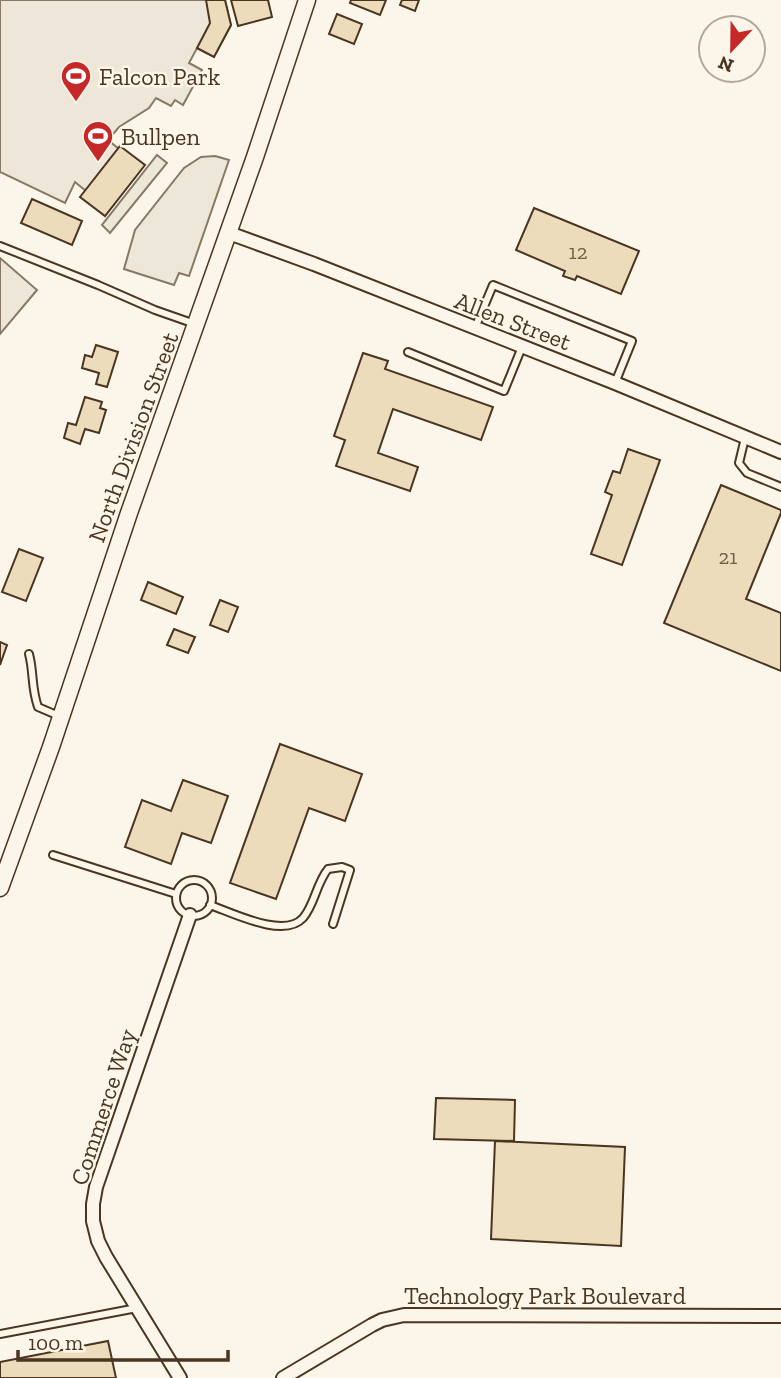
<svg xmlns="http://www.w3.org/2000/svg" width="781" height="1378" viewBox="0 0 781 1378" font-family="'Zilla Slab',serif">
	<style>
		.green { fill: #ede6d9; stroke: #887966; stroke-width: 2 }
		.parking { fill: #ede7d9; stroke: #887966; stroke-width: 2 }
		.building { fill: #ecdcbc; stroke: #4a3520; stroke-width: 2 }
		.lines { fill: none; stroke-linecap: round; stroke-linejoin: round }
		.service-casing { stroke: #4a3520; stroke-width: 10 }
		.minor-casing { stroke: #4a3520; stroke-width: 16 }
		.tertiary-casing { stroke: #4a3520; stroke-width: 19 }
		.service { stroke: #fbf6e9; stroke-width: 6 }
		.minor { stroke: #fbf6e9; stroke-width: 12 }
		.tertiary { stroke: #fbf6e9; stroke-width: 16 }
		.labels { text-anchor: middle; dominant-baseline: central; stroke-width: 5; stroke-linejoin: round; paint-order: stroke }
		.number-label { font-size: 21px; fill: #725f47 }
		.poi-label { font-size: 24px; fill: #4a3520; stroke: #fbf6e9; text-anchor: start }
		.street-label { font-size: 24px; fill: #4a3520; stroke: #fbf6e9 }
	</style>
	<rect width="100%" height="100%" fill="#fbf6e9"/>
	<g class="green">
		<path d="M 0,0 L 225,0 L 231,25 L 214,57 L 197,48 L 189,63 L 202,70 L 183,105 L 175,100 L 171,106 L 156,98 L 149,108 L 119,127 L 108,140 L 119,149 L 86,191 L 75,182 L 65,203 L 0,172 Z"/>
		<path d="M 0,258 L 37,290 L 0,334 Z"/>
	</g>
	<g class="parking">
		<path d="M 157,155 L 167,163 L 110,233 L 102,225 Z"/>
		<path d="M 215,156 L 229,160 L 189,276 L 179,273 L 174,285 L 124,269 L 135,230 L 184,168 L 201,157 Z"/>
	</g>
	<g class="building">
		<path d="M 206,0 L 225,0 L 231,25 L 214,57 L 197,48 L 210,23 Z"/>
		<path d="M 231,0 L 268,0 L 272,17 L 238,26 Z"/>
		<path d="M 351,0 L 386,0 L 380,15 L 350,3 Z"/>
		<path d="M 402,0 L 419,0 L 415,11 L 400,5 Z"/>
		<path d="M 337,14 L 362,24 L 354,44 L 329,34 Z"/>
		<path d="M 120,146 L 145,165 L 105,216 L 80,197 Z"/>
		<path d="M 32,199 L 82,221 L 72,245 L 21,223 Z"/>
		<path d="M 534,208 L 639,251 L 621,294 L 577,276 L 575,280 L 563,276 L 565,271 L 516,250 Z"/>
		<path d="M 96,345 L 118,352 L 107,387 L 96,384 L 99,373 L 82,368 L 85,355 L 92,357 Z"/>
		<path d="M 363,353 L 388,361 L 385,369 L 493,407 L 481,440 L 393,409 L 378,453 L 418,467 L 410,491 L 336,466 L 345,440 L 334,436 Z"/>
		<path d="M 85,397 L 102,402 L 100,408 L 106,410 L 99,433 L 85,429 L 80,444 L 64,438 L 68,423 L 76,425 Z"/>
		<path d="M 628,449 L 660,460 L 622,565 L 591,554 L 612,495 L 605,492 L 613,471 L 620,473 Z"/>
		<path d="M 721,485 L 781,510 L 781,513 L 746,599 L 781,613 L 781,671 L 664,623 Z"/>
		<path d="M 19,549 L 43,558 L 26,601 L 2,592 Z"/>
		<path d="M 148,582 L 183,597 L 176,614 L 141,600 Z"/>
		<path d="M 220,600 L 238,607 L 228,632 L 210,625 Z"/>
		<path d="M 174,629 L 195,637 L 188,653 L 167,645 Z"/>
		<path d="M 0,642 L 7,645 L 0,665 Z"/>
		<path d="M 280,744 L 362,774 L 345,821 L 309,808 L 276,899 L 230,883 Z"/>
		<path d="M 183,780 L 228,796 L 211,843 L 182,833 L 171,864 L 125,847 L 142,800 L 171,811 Z"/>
		<path d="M 436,1098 L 515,1100 L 514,1141 L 434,1139 Z"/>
		<path d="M 495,1141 L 625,1147 L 621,1246 L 491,1239 Z"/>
		<path d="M 108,1341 L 116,1378 L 0,1378 L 0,1362 Z"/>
	</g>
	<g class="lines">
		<g class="service-casing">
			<g id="service">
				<path d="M 0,246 L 98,285 L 155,310 L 195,324"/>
				<path d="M 475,328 L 493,285 L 632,341 L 615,383"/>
				<path d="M 408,352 L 504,391 L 522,347"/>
				<path d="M 745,438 L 739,463 L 747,473 L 781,487"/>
				<path d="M 29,654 C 34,673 31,687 38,707 L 59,716"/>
				<path d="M 53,855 L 176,894"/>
				<circle cx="194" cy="898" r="18"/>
				<path d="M 210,905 C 233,913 284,939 303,918 C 315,904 316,884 328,869 L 342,867 L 350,870 L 333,924"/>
				<path d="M 0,1334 L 137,1308"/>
			</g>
		</g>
		<g class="minor-casing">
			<g id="minor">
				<path d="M 229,233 L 314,264 L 615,383 L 781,452"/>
				<path d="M 180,1378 L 106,1257 L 98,1241 L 93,1221 L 93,1204 L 96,1187 L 190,915"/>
				<path d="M 283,1378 L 372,1325 L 382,1320 L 404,1315 L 781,1316"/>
			</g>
		</g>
		<g class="tertiary-casing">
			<path id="tertiary" d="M 0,888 L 51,747 L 129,513 L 255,157 L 307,0"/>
		</g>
		<use href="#service" class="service"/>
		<use href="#minor" class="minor"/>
		<use href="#tertiary" class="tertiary"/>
	</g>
	<defs>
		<g id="stadium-pin" transform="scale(1.575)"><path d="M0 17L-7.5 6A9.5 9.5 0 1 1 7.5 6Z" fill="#c62828" stroke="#fbf6e9"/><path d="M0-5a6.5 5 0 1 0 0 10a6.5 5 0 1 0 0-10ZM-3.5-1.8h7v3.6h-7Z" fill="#fff"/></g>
	</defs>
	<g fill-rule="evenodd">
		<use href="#stadium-pin" x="76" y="76"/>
		<use href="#stadium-pin" x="98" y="136"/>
	</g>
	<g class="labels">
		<g class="number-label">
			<text x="578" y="251">12</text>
			<text x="728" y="556">21</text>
		</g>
		<g class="poi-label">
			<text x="99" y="76">Falcon Park</text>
			<text x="121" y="136">Bullpen</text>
		</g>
		<g class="street-label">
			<text transform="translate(513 321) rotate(21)">Allen Street</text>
			<text transform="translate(133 437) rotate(-70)">North Division Street</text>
			<text transform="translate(103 1107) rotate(-72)">Commerce Way</text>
			<text x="545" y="1295">Technology Park Boulevard</text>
		</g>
	</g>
	<g transform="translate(732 49) rotate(202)"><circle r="33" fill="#fbf6e9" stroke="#b4a999" stroke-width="2"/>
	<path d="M0-5L12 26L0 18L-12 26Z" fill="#c62828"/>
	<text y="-10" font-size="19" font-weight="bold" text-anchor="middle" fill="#4a3520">N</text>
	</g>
	<path d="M18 1350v10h210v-10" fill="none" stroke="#4a3520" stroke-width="3.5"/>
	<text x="28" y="1350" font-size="21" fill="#4a3520" stroke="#fbf6e9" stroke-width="5" paint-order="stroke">100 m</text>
</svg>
